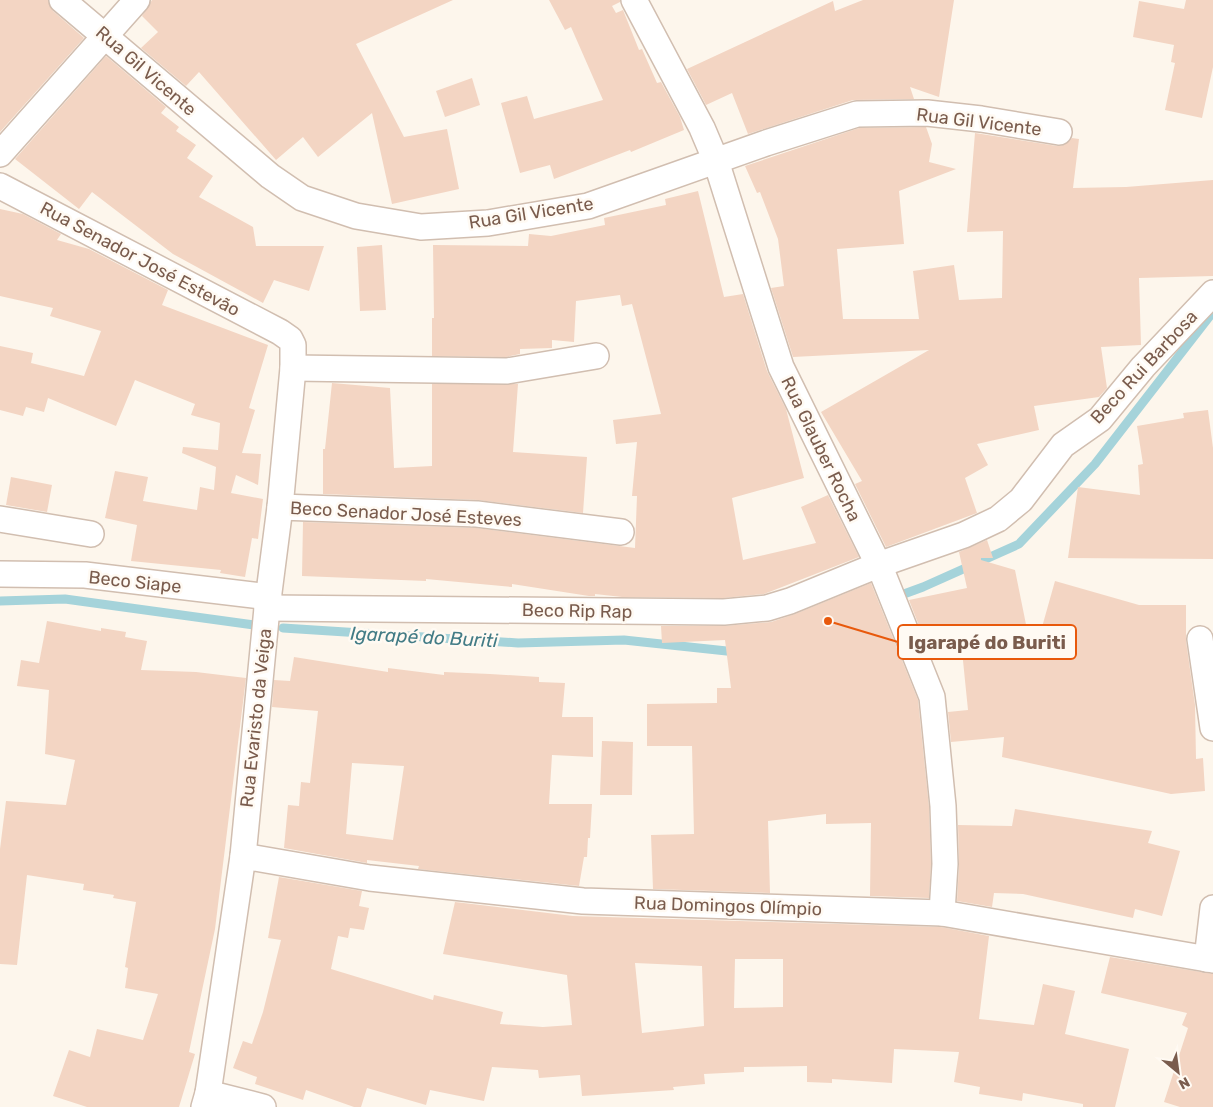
<svg xmlns="http://www.w3.org/2000/svg" width="1213" height="1107" viewBox="0 0 1213 1107" font-family="Rubik,sans-serif">
	<style>
		.lines { fill: none; stroke-linecap: round; stroke-linejoin: round }
		.stream { stroke: #a5d3da; stroke-width: 9 }
		.building { fill: #f3d5c3; fill-rule: evenodd }
		.street-casing { stroke: #d1beb0; stroke-width: 28 }
		.street { stroke: #fff; stroke-width: 25 }
		.labels { text-anchor: middle; dominant-baseline: central; stroke-width: 5; stroke-linejoin: round; paint-order: stroke }
		.street-label { font-size: 18px; fill: #7a5c4d; stroke: #fffaf3 }
		.water-label { font-size: 19px; font-style: italic; fill: #437c86; stroke: #fffaf3 }
		.leader { fill: none; stroke: #e8590c; stroke-width: 2 }
		.callout-dot { fill: #e8590c; stroke: #fffaf3; stroke-width: 2 }
		.callout { fill: #fffaf3; stroke: #e8590c; stroke-width: 2 }
		.callout-label { font-size: 19px; text-anchor: middle; font-weight: bold; fill: #7a5c4d }
	</style>
	<rect width="100%" height="100%" fill="#fdf6ec"/>
	<g class="lines">
		<g class="stream">
			<path d="M 893,598 L 923,587 L 1019,544 L 1095,464 L 1213,312"/>
			<path d="M 0,601 L 65,599 L 254,625"/>
			<path d="M 283,628 L 518,643 L 624,640 L 736,652"/>
		</g>
	</g>
	<g class="building">
		<path d="M 0,0 L 48,0 L 53,11 L 84,38 L 0,132 Z"/>
		<path d="M 152,0 L 453,0 L 356,44 L 404,137 L 447,129 L 459,189 L 392,204 L 372,113 L 318,157 L 303,137 L 276,160 L 199,72 L 186,86 L 141,48 L 158,32 L 142,16 Z"/>
		<path d="M 549,0 L 620,0 L 620,2 L 612,6 L 616,13 L 623,10 L 639,50 L 642,49 L 657,83 L 661,82 L 680,117 L 684,130 L 631,152 L 630,150 L 554,179 L 550,165 L 520,173 L 501,103 L 527,96 L 534,119 L 603,100 L 571,27 L 565,30 Z"/>
		<path d="M 863,0 L 954,0 L 939,97 L 910,87 L 914,99 L 853,100 L 748,134 L 732,93 L 706,105 L 687,69 L 833,1 L 835,11 Z"/>
		<path d="M 1186,0 L 1213,0 L 1213,67 L 1202,118 L 1165,110 L 1175,63 L 1171,62 L 1174,45 L 1133,37 L 1139,1 L 1184,9 Z"/>
		<path d="M 106,56 L 166,107 L 161,113 L 179,127 L 176,131 L 196,145 L 187,158 L 213,176 L 199,197 L 253,227 L 256,246 L 324,246 L 309,291 L 274,280 L 263,303 L 173,254 L 92,192 L 79,209 L 15,159 Z"/>
		<path d="M 472,78 L 480,105 L 445,117 L 436,91 Z"/>
		<path d="M 926,127 L 932,144 L 929,162 L 956,169 L 899,191 L 904,244 L 837,249 L 843,319 L 919,319 L 913,271 L 954,265 L 959,300 L 1002,298 L 1003,231 L 967,232 L 975,133 L 1057,146 L 1064,145 L 1072,138 L 1079,139 L 1073,188 L 1126,187 L 1213,180 L 1213,276 L 1139,278 L 1141,345 L 1101,347 L 1107,388 L 1099,397 L 1034,406 L 1039,430 L 977,444 L 988,465 L 965,478 L 977,513 L 886,547 L 855,484 L 862,481 L 821,412 L 929,350 L 793,357 L 771,288 L 784,286 L 778,239 L 760,192 L 757,193 L 745,166 L 859,128 Z"/>
		<path d="M 698,191 L 724,297 L 743,294 L 767,371 L 786,409 L 804,478 L 732,498 L 743,560 L 816,543 L 801,507 L 828,495 L 859,557 L 764,594 L 723,598 L 622,597 L 595,594 L 595,596 L 589,596 L 512,584 L 512,587 L 426,579 L 426,581 L 302,576 L 303,522 L 476,528 L 635,548 L 637,496 L 632,496 L 637,442 L 616,444 L 613,420 L 661,414 L 632,304 L 622,306 L 620,295 L 576,301 L 574,342 L 552,340 L 552,348 L 520,349 L 520,354 L 506,357 L 432,356 L 432,318 L 434,318 L 433,245 L 528,246 L 529,234 L 551,236 L 605,225 L 604,218 L 666,205 L 665,199 Z"/>
		<path d="M 0,209 L 23,214 L 61,234 L 57,240 L 89,249 L 168,290 L 162,305 L 268,345 L 249,408 L 255,410 L 242,453 L 261,454 L 258,485 L 236,475 L 231,493 L 263,499 L 258,539 L 252,538 L 245,577 L 220,573 L 221,570 L 131,561 L 137,525 L 105,518 L 115,471 L 148,477 L 143,501 L 197,510 L 200,487 L 214,490 L 216,467 L 182,453 L 183,447 L 218,450 L 220,423 L 191,415 L 195,404 L 135,380 L 116,426 L 48,398 L 44,412 L 26,407 L 23,416 L 0,410 L 0,346 L 33,353 L 31,363 L 84,376 L 101,331 L 50,316 L 53,308 L 0,296 Z"/>
		<path d="M 382,245 L 386,310 L 360,311 L 357,247 Z"/>
		<path d="M 332,383 L 390,388 L 394,468 L 432,466 L 432,384 L 518,384 L 513,452 L 587,457 L 583,513 L 478,500 L 323,494 L 323,449 L 325,449 Z"/>
		<path d="M 1208,410 L 1213,448 L 1213,559 L 1068,558 L 1078,487 L 1140,495 L 1138,465 L 1143,464 L 1137,426 L 1184,418 L 1183,413 Z"/>
		<path d="M 11,477 L 52,485 L 47,512 L 6,505 Z"/>
		<path d="M 987,540 L 993,558 L 981,558 L 981,560 L 1015,570 L 1033,659 L 1055,581 L 1139,605 L 1186,605 L 1186,641 L 1195,705 L 1196,759 L 1203,758 L 1205,791 L 1171,794 L 1002,757 L 1004,737 L 951,742 L 948,712 L 968,710 L 961,641 L 928,649 L 909,600 L 967,588 L 959,552 Z"/>
		<path d="M 871,583 L 918,700 L 929,807 L 931,864 L 929,898 L 870,896 L 871,823 L 826,824 L 826,814 L 768,821 L 770,893 L 653,889 L 651,835 L 694,834 L 692,746 L 647,746 L 647,704 L 717,703 L 717,688 L 731,688 L 725,640 L 662,643 L 661,626 L 724,626 L 771,622 L 795,614 Z"/>
		<path d="M 47,621 L 101,631 L 101,628 L 126,632 L 125,637 L 147,641 L 141,670 L 196,672 L 246,678 L 215,929 L 189,1052 L 195,1054 L 179,1107 L 87,1107 L 53,1096 L 69,1050 L 90,1057 L 97,1029 L 143,1040 L 158,994 L 125,988 L 128,968 L 125,967 L 136,902 L 113,898 L 114,895 L 83,890 L 84,884 L 27,875 L 17,965 L 0,964 L 0,849 L 6,801 L 66,805 L 75,760 L 45,754 L 49,690 L 17,686 L 21,660 L 39,663 Z"/>
		<path d="M 294,657 L 388,672 L 388,668 L 444,675 L 444,672 L 490,674 L 539,677 L 539,682 L 565,683 L 562,717 L 593,717 L 593,757 L 552,755 L 549,804 L 592,804 L 590,838 L 588,838 L 587,857 L 584,857 L 579,886 L 418,869 L 419,866 L 367,860 L 367,863 L 284,848 L 288,805 L 299,806 L 301,782 L 310,783 L 318,711 L 272,707 L 274,680 L 290,681 ZM 352,763 L 404,766 L 393,840 L 346,834 Z"/>
		<path d="M 602,741 L 633,742 L 632,795 L 600,795 Z"/>
		<path d="M 1015,809 L 1152,831 L 1148,843 L 1180,851 L 1162,916 L 1135,909 L 1133,918 L 1023,894 L 994,893 L 992,907 L 957,901 L 959,865 L 958,825 L 1012,826 Z"/>
		<path d="M 279,877 L 362,891 L 359,906 L 369,908 L 364,930 L 350,928 L 348,938 L 338,936 L 331,969 L 433,1000 L 434,995 L 503,1012 L 500,1024 L 543,1027 L 572,1025 L 567,975 L 443,954 L 455,902 L 573,916 L 941,927 L 989,936 L 979,1019 L 1034,1025 L 1043,984 L 1075,991 L 1065,1034 L 1129,1049 L 1115,1107 L 1083,1107 L 1083,1104 L 1023,1093 L 1022,1101 L 979,1094 L 980,1087 L 954,1082 L 959,1052 L 894,1049 L 892,1083 L 832,1079 L 832,1083 L 807,1082 L 807,1066 L 744,1067 L 744,1072 L 704,1074 L 705,1084 L 673,1087 L 674,1090 L 582,1096 L 580,1075 L 539,1078 L 538,1070 L 492,1067 L 484,1101 L 430,1090 L 426,1105 L 367,1088 L 361,1107 L 354,1107 L 306,1090 L 303,1100 L 255,1084 L 257,1077 L 233,1068 L 243,1041 L 252,1044 L 263,1012 L 281,940 L 268,938 ZM 735,959 L 783,959 L 783,1007 L 734,1008 ZM 635,963 L 702,966 L 704,1026 L 642,1033 Z"/>
		<path d="M 1110,957 L 1213,974 L 1213,1107 L 1180,1107 L 1164,1102 L 1188,1028 L 1182,1025 L 1187,1013 L 1101,993 Z"/>
	</g>
	<g class="lines">
		<g class="street-casing">
			<g id="street">
				<path d="M 62,0 L 270,176 L 302,198 L 356,216 L 421,227 L 488,223 L 588,206 L 766,143 L 857,114 L 927,113 L 981,119 L 1059,132"/>
				<path d="M 634,0 L 702,128 L 716,161 L 781,367 L 882,572 L 932,697 L 943,806 L 945,864 L 942,913"/>
				<path d="M 0,154 L 137,0"/>
				<path d="M 0,186 L 280,332 L 290,339 L 293,345 L 293,368 L 280,507 L 267,608 L 243,856 L 208,1093 L 204,1107"/>
				<path d="M 293,368 L 507,371 L 596,356"/>
				<path d="M 280,507 L 477,514 L 621,532"/>
				<path d="M 0,519 L 91,534"/>
				<path d="M 0,574 L 85,575 L 269,597"/>
				<path d="M 267,608 L 724,612 L 767,608 L 790,601 L 878,565 L 964,535 L 998,519 L 1021,500 L 1063,445 L 1100,419 L 1143,367 L 1213,293"/>
				<path d="M 1200,639 L 1213,728"/>
				<path d="M 243,856 L 370,878 L 583,901 L 942,913 L 1213,960"/>
				<path d="M 1207,959 L 1213,908"/>
				<path d="M 208,1093 L 263,1107"/>
			</g>
		</g>
		<use href="#street" class="street"/>
	</g>
	<g class="labels">
		<g class="street-label">
			<text transform="translate(146 71) rotate(41)">Rua Gil Vicente</text>
			<text transform="translate(979 122) rotate(7)">Rua Gil Vicente</text>
			<text transform="translate(531 213) rotate(-9)">Rua Gil Vicente</text>
			<text transform="translate(140 259) rotate(28)">Rua Senador José Estevão</text>
			<text transform="translate(1144 367) rotate(-47)">Beco Rui Barbosa</text>
			<text transform="translate(821 449) rotate(64)">Rua Glauber Rocha</text>
			<text transform="translate(406 514) rotate(3)">Beco Senador José Esteves</text>
			<text transform="translate(135 582) rotate(6)">Beco Siape</text>
			<text transform="translate(577 611) rotate(1)">Beco Rip Rap</text>
			<text transform="translate(256 718) rotate(-84)">Rua Evaristo da Veiga</text>
			<text transform="translate(728 906) rotate(2)">Rua Domingos Olímpio</text>
		</g>
		<g class="water-label">
			<text transform="translate(424 637) rotate(3)">Igarapé do Buriti</text>
		</g>
	</g>
	<path class="leader" d="M828 621L898 642"/>
	<circle class="callout-dot" cx="828" cy="621" r="5"/>
	<rect class="callout" x="898" y="625" width="178" height="34" rx="5"/>
	<g class="callout-label">
		<text x="987" y="649">Igarapé do Buriti</text>
	</g>
	<g transform="translate(1178 1072) rotate(151)" stroke="#fffaf3" stroke-width="4" paint-order="stroke">
	<path d="M0-4L9 19L0 12L-9 19Z" fill="#7a5c4d"/>
	<text y="-8" font-size="14" font-weight="bold" text-anchor="middle" fill="#7a5c4d">N</text>
	</g>
</svg>
